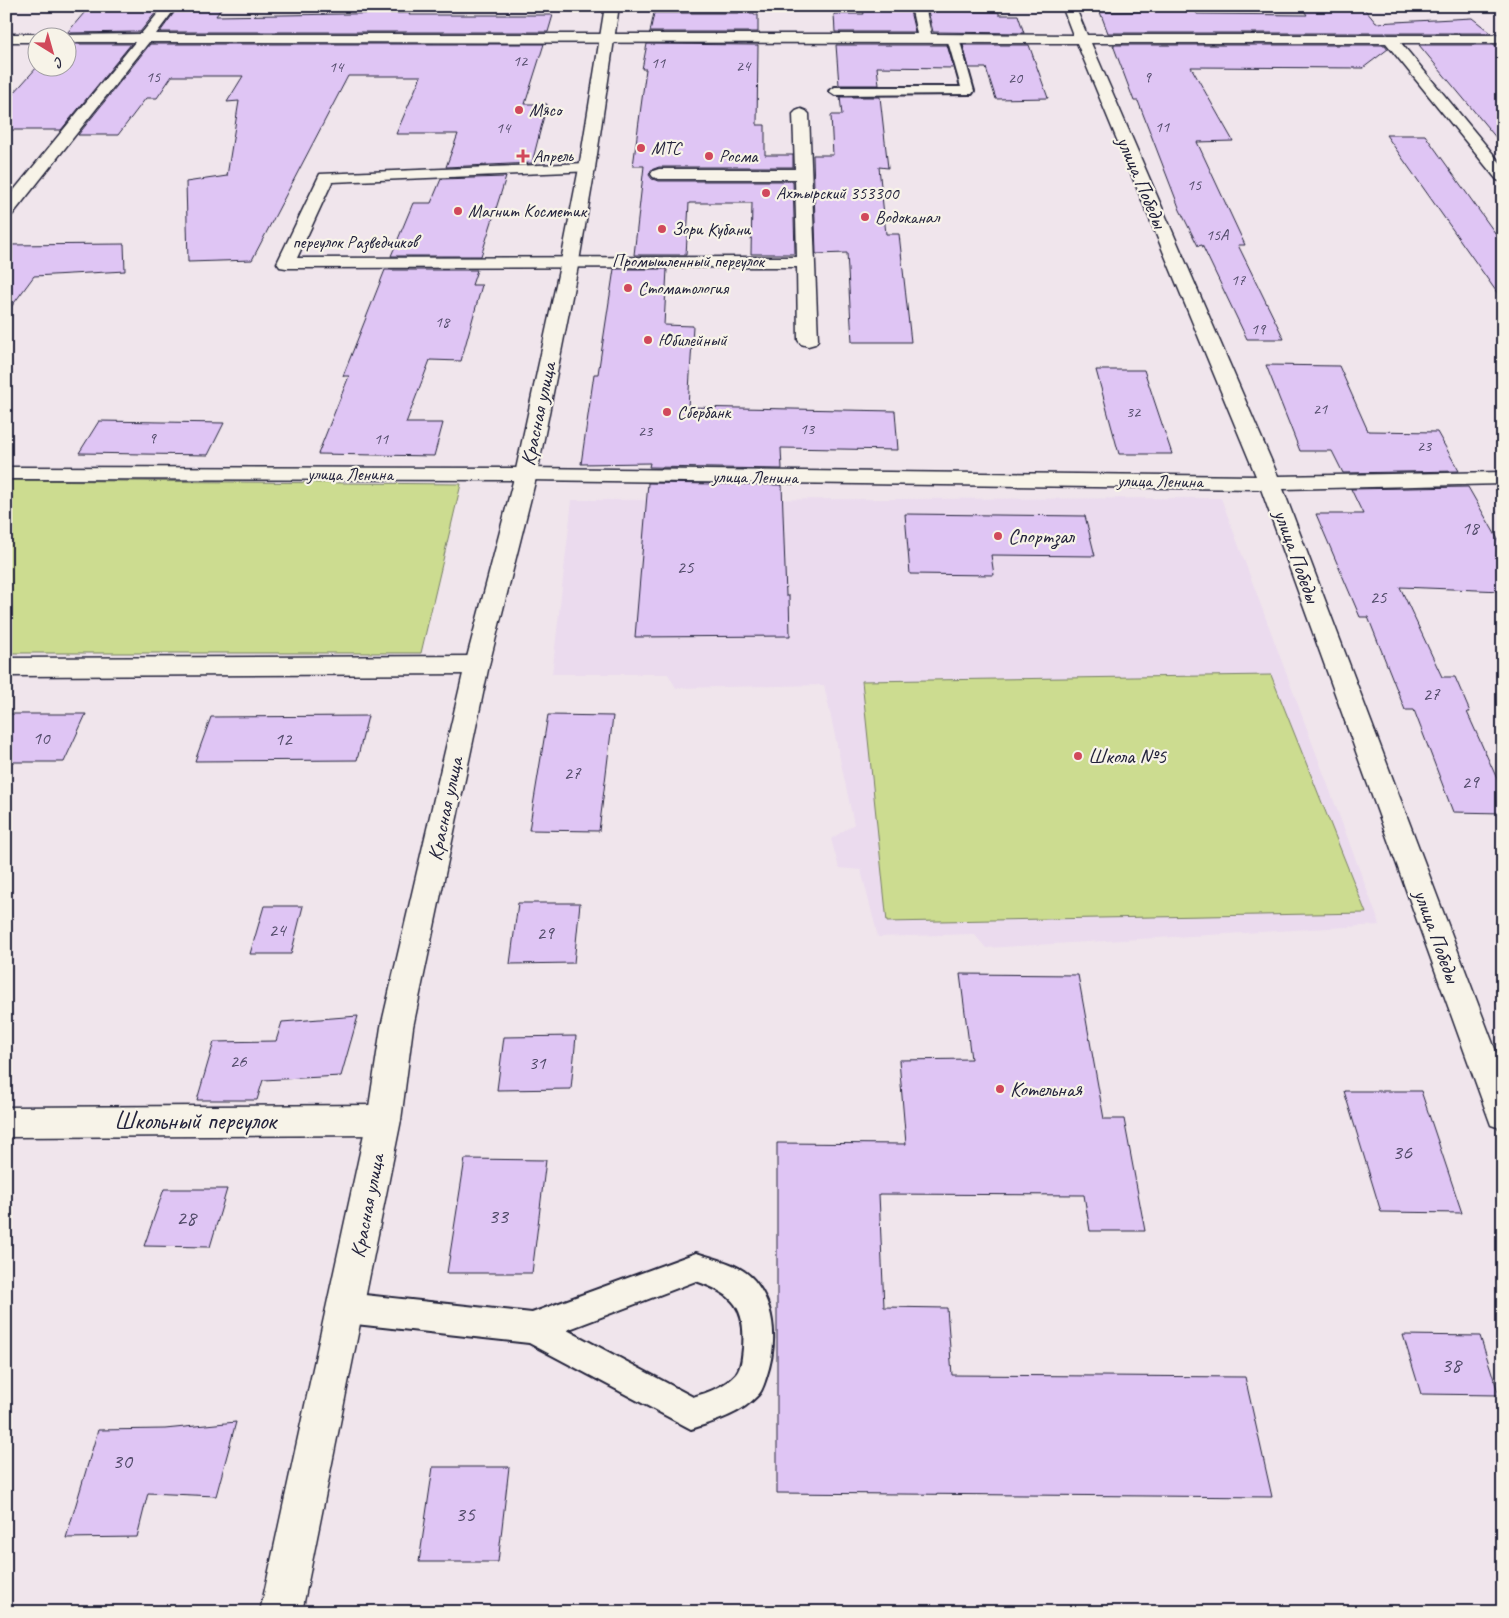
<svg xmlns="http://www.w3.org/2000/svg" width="1509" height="1618" viewBox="0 0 1509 1618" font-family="Caveat,sans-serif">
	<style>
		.built { fill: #ebdbee }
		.green { fill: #ccdc90; stroke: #777f66 }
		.building { fill: #dfc5f4; stroke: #22223b }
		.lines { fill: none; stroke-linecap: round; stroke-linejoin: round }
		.service-casing { stroke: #22223b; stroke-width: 4 }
		.minor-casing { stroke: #22223b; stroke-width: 3 }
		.tertiary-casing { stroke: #22223b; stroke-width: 3 }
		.service { fill: #f7f3e8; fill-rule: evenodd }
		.minor { fill: #f7f3e8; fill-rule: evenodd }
		.tertiary { fill: #f7f3e8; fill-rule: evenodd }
		.poi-dot { fill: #d1495b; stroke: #f7f3e8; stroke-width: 2 }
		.labels { text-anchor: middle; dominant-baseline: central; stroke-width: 4.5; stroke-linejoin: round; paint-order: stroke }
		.far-number-label { font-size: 16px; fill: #514b69 }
		.far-poi-label { font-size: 18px; fill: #22223b; stroke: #f7f3e8; text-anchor: start }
		.far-street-label { font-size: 18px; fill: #22223b; stroke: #f7f3e8 }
		.number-label { font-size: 19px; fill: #514b69 }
		.street-label { font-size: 21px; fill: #22223b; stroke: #f7f3e8 }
		.poi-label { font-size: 21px; fill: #22223b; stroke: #f7f3e8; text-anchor: start }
		.near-number-label { font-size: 22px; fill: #514b69 }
		.near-street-label { font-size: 25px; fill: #22223b; stroke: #f7f3e8 }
	</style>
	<rect width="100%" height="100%" fill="#f0e5ec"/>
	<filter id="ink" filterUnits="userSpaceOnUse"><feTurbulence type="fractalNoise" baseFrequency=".02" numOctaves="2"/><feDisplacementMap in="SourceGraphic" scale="10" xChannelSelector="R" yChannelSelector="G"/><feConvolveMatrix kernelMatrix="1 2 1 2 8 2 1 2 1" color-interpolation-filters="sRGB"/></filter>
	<g filter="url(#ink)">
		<path class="built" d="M 1221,498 L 1380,925 L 986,948 L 974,934 L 878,937 L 861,870 L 839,868 L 831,839 L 854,824 L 824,685 L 676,688 L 668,674 L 552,674 L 572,500 Z"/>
		<g class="green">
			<path d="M 6,480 L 461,484 L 421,653 L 6,653 Z"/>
			<path d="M 1271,675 L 1366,913 L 887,922 L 862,681 Z"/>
		</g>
		<g class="building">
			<path d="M 90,6 L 161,6 L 140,32 L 67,33 Z"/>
			<path d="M 179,6 L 223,6 L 216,16 L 410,13 L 409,15 L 553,15 L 548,32 L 160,32 Z"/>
			<path d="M 1301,6 L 1362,6 L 1376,23 L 1472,18 L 1491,33 L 1108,33 L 1100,12 L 1195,11 L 1197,14 L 1307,15 Z"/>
			<path d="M 863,10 L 910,11 L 915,32 L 835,32 L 834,14 L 864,14 Z"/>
			<path d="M 928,11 L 999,12 L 999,15 L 1018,15 L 1024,33 L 933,32 Z"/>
			<path d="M 654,13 L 754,13 L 754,15 L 758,15 L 758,32 L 650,32 Z"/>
			<path d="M 68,44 L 131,44 L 61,130 L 6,130 L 6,102 L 38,66 L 68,68 Z"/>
			<path d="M 150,44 L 544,44 L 525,104 L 547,104 L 532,163 L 446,167 L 458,134 L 396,134 L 421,76 L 348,76 L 252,260 L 188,262 L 186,182 L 227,176 L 239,101 L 227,102 L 243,76 L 172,76 L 157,98 L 146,98 L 118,135 L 78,135 Z"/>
			<path d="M 647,44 L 758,45 L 757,125 L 765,125 L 765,155 L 793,155 L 793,167 L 659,167 L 651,170 L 649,175 L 652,179 L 659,181 L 793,181 L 795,254 L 751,254 L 752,203 L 689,203 L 686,255 L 634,255 L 644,166 L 633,166 L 646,69 L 642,69 Z"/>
			<path d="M 836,45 L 947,45 L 954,68 L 877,67 L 879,85 L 839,85 Z"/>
			<path d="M 963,45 L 1029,45 L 1048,98 L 996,99 L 986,68 L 969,68 Z"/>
			<path d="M 1113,45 L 1385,45 L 1388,49 L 1363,68 L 1191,67 L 1233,141 L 1197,142 L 1245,245 L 1238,245 L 1284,339 L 1247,339 L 1202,245 L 1198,246 L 1180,210 L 1138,101 L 1134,101 Z"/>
			<path d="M 1419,45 L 1503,45 L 1503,146 Z"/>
			<path d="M 840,97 L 880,97 L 888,168 L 879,167 L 886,234 L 899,234 L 911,342 L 852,342 L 847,253 L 816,254 L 813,155 L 833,155 L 831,115 L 842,115 Z"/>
			<path d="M 1386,135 L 1425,135 L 1503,244 L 1503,301 Z"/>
			<path d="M 506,177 L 481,256 L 391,256 L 413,203 L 431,203 L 441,179 Z"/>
			<path d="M 124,244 L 125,271 L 34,276 L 6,314 L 6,245 Z"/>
			<path d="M 614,269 L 667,269 L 664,325 L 693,326 L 688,407 L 895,411 L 898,450 L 781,448 L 782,469 L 649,467 L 650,463 L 581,464 L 594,374 L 598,374 Z"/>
			<path d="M 385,270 L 477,270 L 472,285 L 482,285 L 461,361 L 430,360 L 406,423 L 443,423 L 434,456 L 318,454 L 349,376 L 343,376 Z"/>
			<path d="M 1266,365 L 1339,366 L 1368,431 L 1437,432 L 1459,471 L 1343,473 L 1332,451 L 1300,451 Z"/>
			<path d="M 1096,370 L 1144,370 L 1172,454 L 1119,454 Z"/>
			<path d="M 99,421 L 224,423 L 208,455 L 79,453 Z"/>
			<path d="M 648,483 L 782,485 L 786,596 L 789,596 L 790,636 L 635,637 Z"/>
			<path d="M 1468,487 L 1503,548 L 1503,591 L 1400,587 L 1442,677 L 1455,677 L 1470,712 L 1467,712 L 1503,792 L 1503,813 L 1453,812 L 1414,710 L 1405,710 L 1368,617 L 1360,617 L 1316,514 L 1363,514 L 1351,489 Z"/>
			<path d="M 905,514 L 1085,516 L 1095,556 L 991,555 L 994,575 L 910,574 Z"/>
			<path d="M 6,714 L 86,714 L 64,762 L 6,762 Z"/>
			<path d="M 548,715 L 613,716 L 599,831 L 529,830 Z"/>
			<path d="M 368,716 L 357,760 L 195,761 L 211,717 Z"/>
			<path d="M 518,903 L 580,903 L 574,963 L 510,964 Z"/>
			<path d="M 264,906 L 303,906 L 291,954 L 250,954 Z"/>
			<path d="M 960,974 L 1078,975 L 1104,1119 L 1124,1119 L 1145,1231 L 1090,1231 L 1084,1195 L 879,1194 L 884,1307 L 947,1308 L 952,1375 L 1245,1377 L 1272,1497 L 777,1493 L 777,1143 L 906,1144 L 899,1060 L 971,1059 Z"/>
			<path d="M 358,1016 L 341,1076 L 263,1080 L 257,1100 L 197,1100 L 214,1042 L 276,1041 L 282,1022 Z"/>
			<path d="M 576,1036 L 571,1089 L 497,1090 L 504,1037 Z"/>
			<path d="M 1344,1091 L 1421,1091 L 1462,1213 L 1381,1212 Z"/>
			<path d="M 465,1159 L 546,1160 L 532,1273 L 447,1273 Z"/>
			<path d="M 164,1189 L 227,1189 L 210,1247 L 144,1246 Z"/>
			<path d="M 1403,1335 L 1480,1336 L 1499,1395 L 1421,1394 Z"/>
			<path d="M 236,1422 L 216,1496 L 148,1493 L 137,1537 L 66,1538 L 98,1430 L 165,1429 Z"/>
			<path d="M 433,1467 L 509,1467 L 498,1562 L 419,1562 Z"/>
		</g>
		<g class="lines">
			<g class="service-casing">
				<g id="service">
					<path d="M 953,35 L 959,38 L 974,91 L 972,94 L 835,95 L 829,91 L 835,87 L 961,87 L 947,38 Z"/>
					<path d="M 696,1253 C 716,1259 740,1264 754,1280 C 777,1308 777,1346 766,1378 C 764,1384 762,1391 758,1395 C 739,1415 716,1421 691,1429 L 529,1343 L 346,1323 L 335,1319 L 331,1308 L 335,1297 L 346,1293 L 532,1313 ZM 696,1281 C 734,1294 746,1307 743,1348 C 742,1356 742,1367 736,1374 C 724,1387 709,1392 693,1397 L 567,1330 Z"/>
				</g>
			</g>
			<g class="minor-casing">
				<g id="minor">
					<path d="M 164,6 L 177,6 L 156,34 L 917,34 L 911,6 L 925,6 L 931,34 L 1073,35 L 1062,6 L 1075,6 L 1087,35 L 1503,35 L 1503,43 L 1401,43 L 1503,166 L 1503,182 L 1497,180 L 1386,43 L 1091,43 L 1278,476 L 1503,472 L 1503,484 L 1283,489 L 1503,1070 L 1503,1129 L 1491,1125 L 1487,1114 L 1261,489 L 526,480 L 6,479 L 6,467 L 526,468 L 1256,476 L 1077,43 L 149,42 L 12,215 L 6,216 L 6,200 L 135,42 L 68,42 L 68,38 L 61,38 L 63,35 L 141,34 Z"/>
					<path d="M 6,34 L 38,34 L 45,38 L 38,38 L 38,42 L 6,42 Z"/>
					<path d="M 801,109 L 806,111 L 809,114 L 818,340 L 815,344 L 808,346 L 801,344 L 798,340 L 797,267 L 286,268 L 280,267 L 277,263 L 320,174 L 587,163 L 593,165 L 595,168 L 593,171 L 332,182 L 297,258 L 797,257 L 795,179 L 659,179 L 653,177 L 651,174 L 653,171 L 659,169 L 795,169 L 793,114 L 796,111 Z"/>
					<path d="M 477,656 L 486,659 L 489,665 L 486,671 L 477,674 L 6,676 L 6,658 Z"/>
					<path d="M 384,1105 L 396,1109 L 401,1120 L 396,1131 L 384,1135 L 6,1137 L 6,1107 Z"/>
				</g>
			</g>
			<g class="tertiary-casing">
				<path id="tertiary" d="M 605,6 L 619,6 L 595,168 L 579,261 L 537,474 L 489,665 L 413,1027 L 401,1120 L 302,1612 L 260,1612 L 367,1120 L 381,1027 L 465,665 L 515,474 L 561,261 L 579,168 Z"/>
			</g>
			<use href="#service" class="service"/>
			<use href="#minor" class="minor"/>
			<use href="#tertiary" class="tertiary"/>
		</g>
	</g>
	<g class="poi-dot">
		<circle cx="519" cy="110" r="5"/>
		<circle cx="641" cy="148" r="5"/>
		<path d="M520.5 148.5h5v5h5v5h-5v5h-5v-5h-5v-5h5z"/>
		<circle cx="709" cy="156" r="5"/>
		<circle cx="766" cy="193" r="5"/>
		<circle cx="458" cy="211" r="5"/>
		<circle cx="865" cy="217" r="5"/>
		<circle cx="662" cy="229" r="5"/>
		<circle cx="628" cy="288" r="5"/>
		<circle cx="648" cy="340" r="5"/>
		<circle cx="667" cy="412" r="5"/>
		<circle cx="998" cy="536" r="5"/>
		<circle cx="1078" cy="756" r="5"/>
		<circle cx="1000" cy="1089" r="5"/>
	</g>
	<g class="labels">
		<g class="far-number-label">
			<text x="520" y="61">12</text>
			<text x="658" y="63">11</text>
			<text x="743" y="66">24</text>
			<text x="336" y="67">14</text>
			<text x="153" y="77">15</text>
			<text x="1147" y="77">9</text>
			<text x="1015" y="78">20</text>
			<text x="1162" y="127">11</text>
			<text x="503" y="128">14</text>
			<text x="1194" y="185">15</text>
			<text x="1217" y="235">15А</text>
			<text x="1238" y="280">17</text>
			<text x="442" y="322">18</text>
			<text x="1258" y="329">19</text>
			<text x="1320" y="409">21</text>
			<text x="1133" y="412">32</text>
			<text x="807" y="429">13</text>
			<text x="645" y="431">23</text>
			<text x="152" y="438">9</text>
			<text x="381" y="439">11</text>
			<text x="1424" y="446">23</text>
		</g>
		<g class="far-poi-label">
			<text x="529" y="110">Мясо</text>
			<text x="651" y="148">МТС</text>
			<text x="533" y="156">Апрель</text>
			<text x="719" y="156">Росма</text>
			<text x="776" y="193">Ахтырский 353300</text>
			<text x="468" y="211">Магнит Косметик</text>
			<text x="875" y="217">Водоканал</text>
			<text x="672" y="229">Зори Кубани</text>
			<text x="638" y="288">Стоматология</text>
			<text x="658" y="340">Юбилейный</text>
			<text x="677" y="412">Сбербанк</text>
		</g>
		<g class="far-street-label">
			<text x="355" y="242">переулок Разведчиков</text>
			<text x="688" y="261">Промышленный переулок</text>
			<text x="350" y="474">улица Ленина</text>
			<text transform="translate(755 477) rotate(1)">улица Ленина</text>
			<text transform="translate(1160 481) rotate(1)">улица Ленина</text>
		</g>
		<g class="number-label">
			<text x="1470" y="528">18</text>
			<text x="685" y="567">25</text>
			<text x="1378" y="597">25</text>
			<text x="1431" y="694">27</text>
			<text x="41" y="738">10</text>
			<text x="283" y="739">12</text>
			<text x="572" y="773">27</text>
			<text x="1470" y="782">29</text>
			<text x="277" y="930">24</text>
			<text x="545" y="933">29</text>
			<text x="238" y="1061">26</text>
			<text x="537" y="1063">31</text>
		</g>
		<g class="street-label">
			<text transform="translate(1142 182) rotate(67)">улица Победы</text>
			<text transform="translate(538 414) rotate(-78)">Красная улица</text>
			<text transform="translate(1297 556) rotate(70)">улица Победы</text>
			<text transform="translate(445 809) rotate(-78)">Красная улица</text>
			<text transform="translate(1437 936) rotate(70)">улица Победы</text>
			<text transform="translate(367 1206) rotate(-79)">Красная улица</text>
		</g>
		<g class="poi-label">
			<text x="1008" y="536">Спортзал</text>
			<text x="1088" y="756">Школа №5</text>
			<text x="1010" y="1089">Котельная</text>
		</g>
		<g class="near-number-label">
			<text x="1402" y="1152">36</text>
			<text x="498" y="1216">33</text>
			<text x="186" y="1218">28</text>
			<text x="1451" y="1365">38</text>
			<text x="122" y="1461">30</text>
			<text x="465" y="1514">35</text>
		</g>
		<g class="near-street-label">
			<text x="195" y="1121">Школьный переулок</text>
		</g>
	</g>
	<rect width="1509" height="1618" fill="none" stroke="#f7f3e8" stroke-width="25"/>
	<rect x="12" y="12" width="1484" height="1593" fill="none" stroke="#22223b" stroke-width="2" filter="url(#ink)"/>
	<g transform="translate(52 52) rotate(143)"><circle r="24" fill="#f7f3e8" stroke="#a29fa3"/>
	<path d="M0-4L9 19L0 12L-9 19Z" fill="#d1495b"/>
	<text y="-8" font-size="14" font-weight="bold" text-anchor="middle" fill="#22223b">С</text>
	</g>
</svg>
